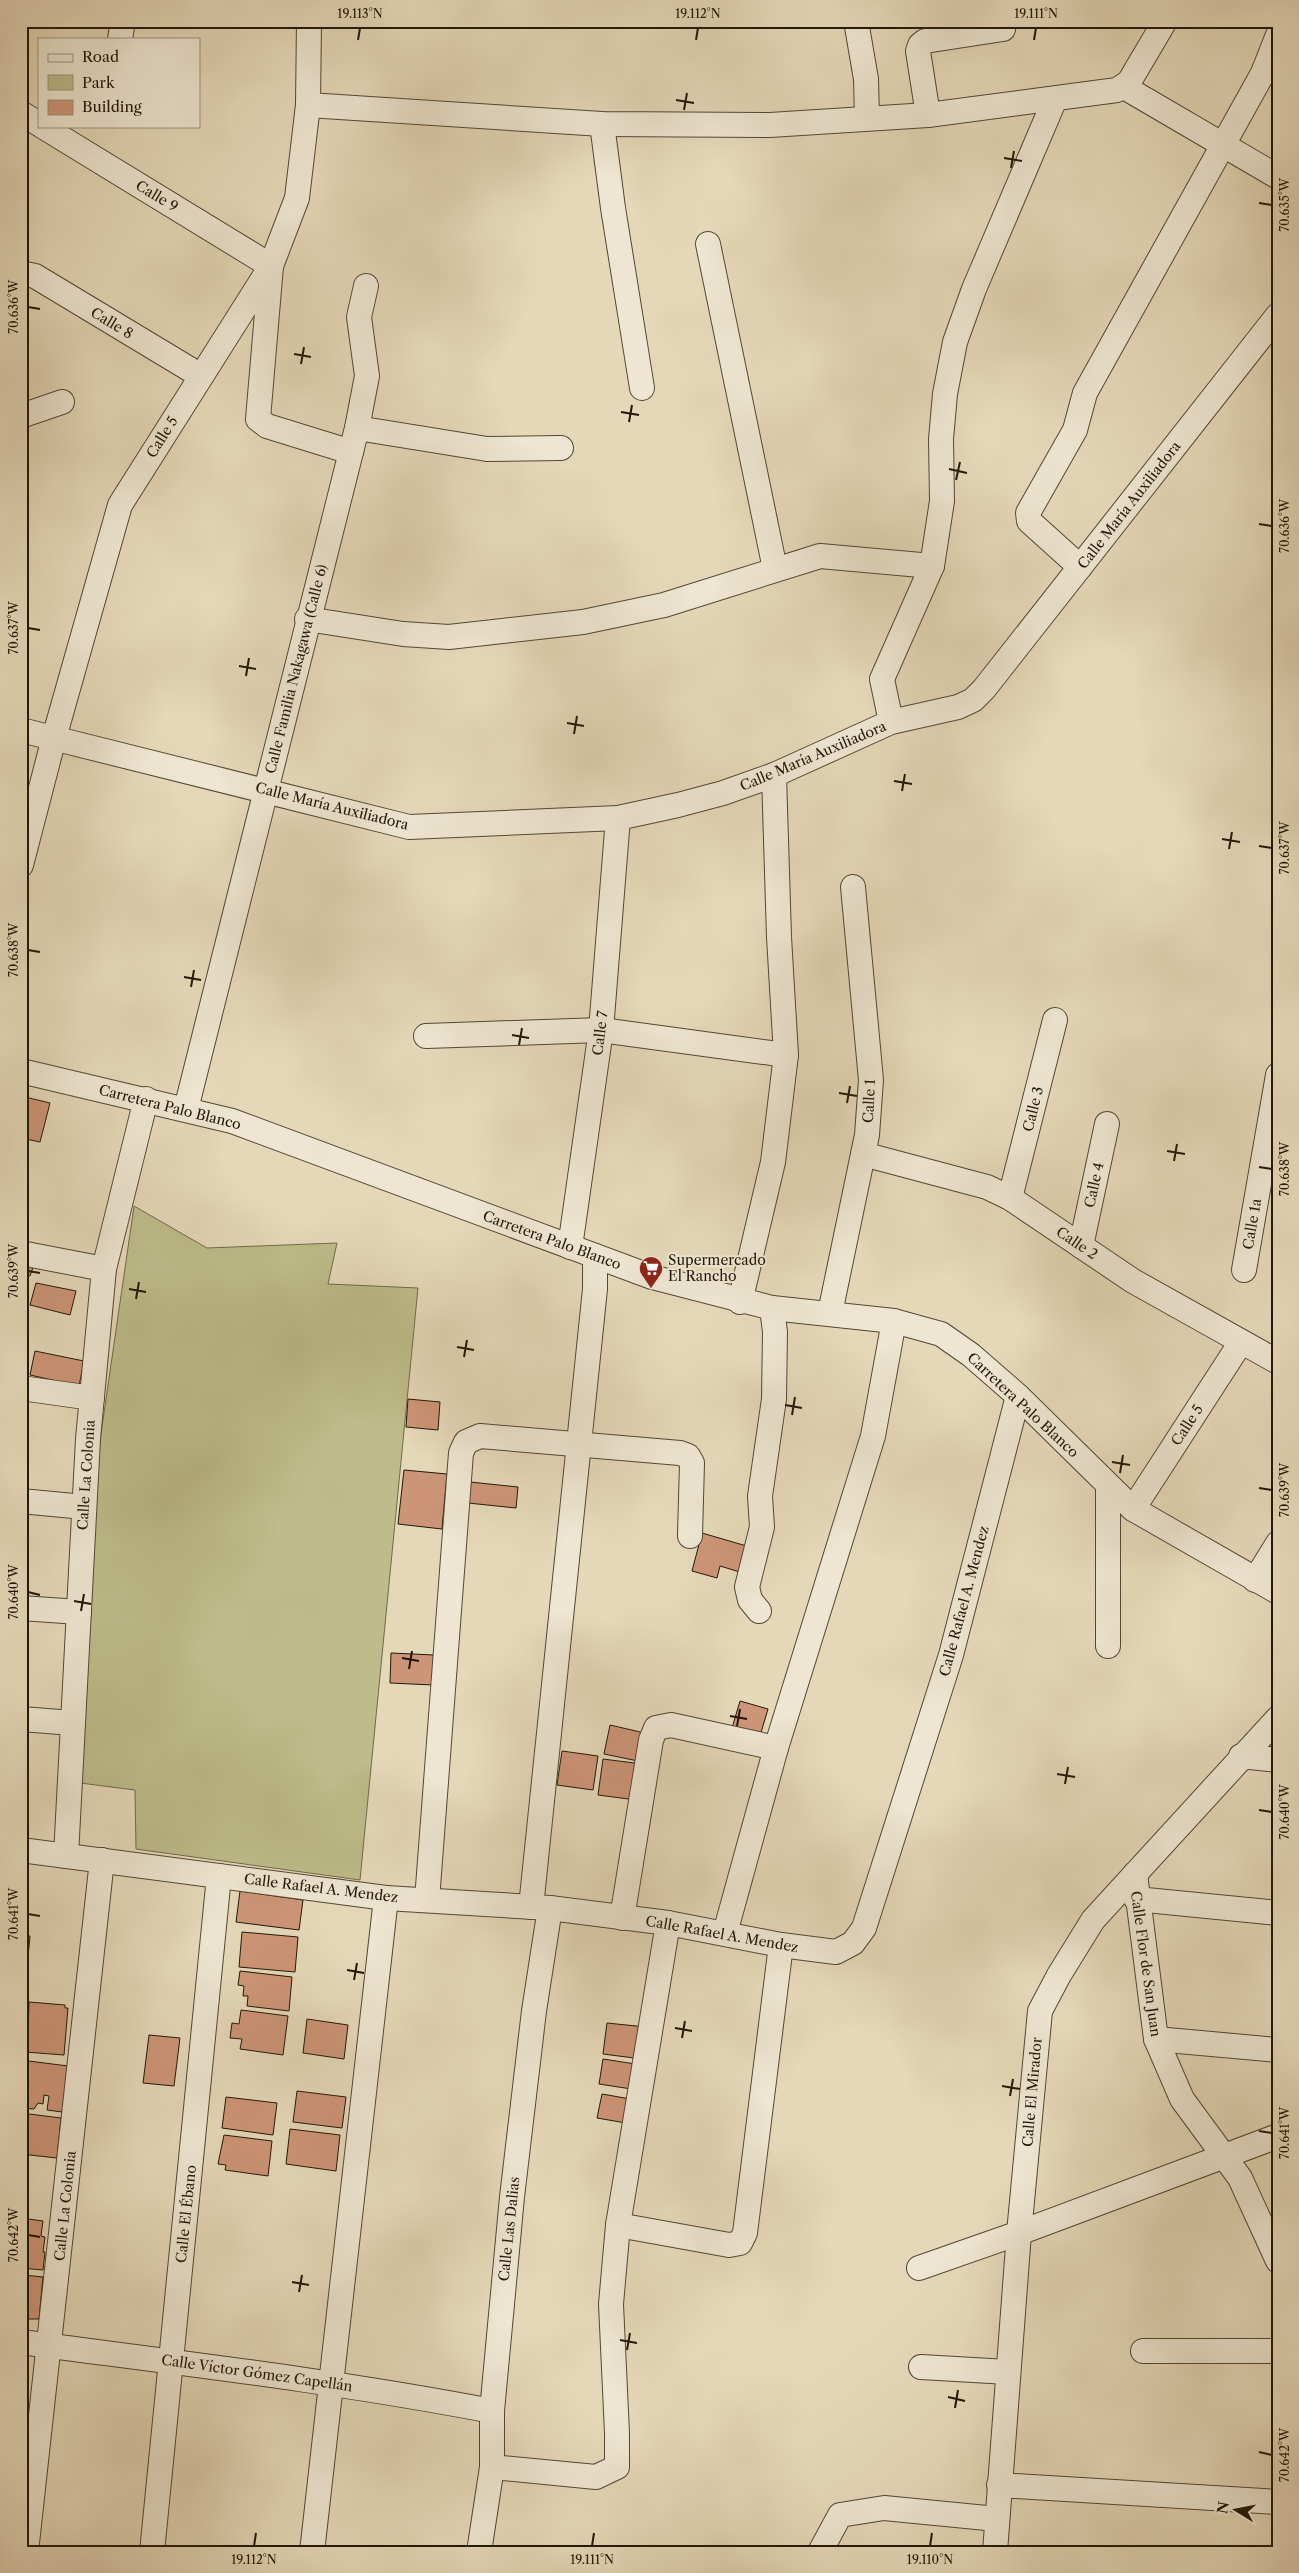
<svg xmlns="http://www.w3.org/2000/svg" width="1299" height="2573" viewBox="0 0 1299 2573" font-family="'Libre Caslon Text',serif">
	<style>
		.green { fill: #bdbc8a; stroke: #6f6a49 }
		.building { fill: #cd9577; stroke: #211708 }
		.lines { fill: none; stroke-linecap: round; stroke-linejoin: round }
		.minor-casing { stroke: #524734; stroke-width: 26 }
		.minor { stroke: #eee6d2; stroke-width: 24 }
		.ticks { fill: none; stroke: #211708; stroke-width: 2 }
		.labels { text-anchor: middle; dominant-baseline: central; stroke-width: 4; stroke-linejoin: round; paint-order: stroke }
		.street-label { font-size: 14px; fill: #211708; stroke: #eee6d2 }
		.poi-label { font-size: 14px; fill: #211708; stroke: #eee6d2; text-anchor: start }
		.neatline { fill: none; stroke: #211708; stroke-width: 2 }
		.ticks-label { font-size: 12px; text-anchor: middle; fill: #211708 }
	</style>
	<rect width="100%" height="100%" fill="#e5d8b9"/>
	<filter id="stains"><feTurbulence type="fractalNoise" baseFrequency=".004" numOctaves="4"/><feColorMatrix values="0 0 0 0 .2 0 0 0 0 .09 0 0 0 0 .02 0 0 0 .5 -.17"/></filter>
	<radialGradient id="worn" r=".72"><stop offset=".6" stop-color="#630" stop-opacity="0"/><stop offset="1" stop-color="#630" stop-opacity=".3"/></radialGradient>
	<path class="green" d="M 134,1206 L 207,1248 L 337,1243 L 328,1284 L 418,1288 L 360,1880 L 136,1849 L 135,1790 L 80,1783 L 91,1503 Z"/>
	<g class="building">
		<path d="M 21,1096 L 50,1103 L 40,1142 L 21,1138 Z"/>
		<path d="M 21,1256 L 36,1259 L 30,1276 L 21,1274 Z"/>
		<path d="M 36,1283 L 76,1291 L 70,1315 L 30,1305 Z"/>
		<path d="M 35,1351 L 84,1361 L 79,1386 L 30,1375 Z"/>
		<path d="M 408,1399 L 440,1402 L 438,1430 L 406,1427 Z"/>
		<path d="M 404,1470 L 447,1474 L 442,1529 L 398,1524 Z"/>
		<path d="M 470,1482 L 518,1487 L 516,1508 L 468,1503 Z"/>
		<path d="M 702,1533 L 750,1547 L 743,1573 L 720,1566 L 717,1578 L 692,1571 Z"/>
		<path d="M 391,1653 L 434,1655 L 433,1685 L 390,1683 Z"/>
		<path d="M 740,1701 L 768,1709 L 760,1736 L 732,1728 Z"/>
		<path d="M 610,1725 L 649,1734 L 643,1762 L 604,1754 Z"/>
		<path d="M 562,1751 L 598,1756 L 593,1790 L 557,1785 Z"/>
		<path d="M 603,1759 L 642,1764 L 636,1800 L 598,1795 Z"/>
		<path d="M 240,1891 L 303,1900 L 299,1930 L 236,1922 Z"/>
		<path d="M 242,1932 L 298,1937 L 295,1972 L 239,1967 Z"/>
		<path d="M 21,1935 L 30,1936 L 25,1990 L 21,1990 Z"/>
		<path d="M 240,1971 L 292,1977 L 289,2011 L 247,2006 L 248,1996 L 243,1996 L 244,1986 L 238,1985 Z"/>
		<path d="M 29,2002 L 65,2005 L 65,2008 L 68,2008 L 64,2055 L 25,2052 L 26,2034 L 28,2034 Z"/>
		<path d="M 241,2010 L 288,2016 L 283,2055 L 240,2049 L 242,2039 L 230,2038 L 232,2023 L 239,2024 Z"/>
		<path d="M 307,2019 L 348,2025 L 344,2059 L 303,2053 Z"/>
		<path d="M 607,2023 L 646,2027 L 642,2059 L 603,2054 Z"/>
		<path d="M 149,2035 L 180,2038 L 174,2086 L 143,2083 Z"/>
		<path d="M 603,2059 L 642,2065 L 638,2090 L 599,2084 Z"/>
		<path d="M 21,2060 L 68,2066 L 62,2112 L 47,2110 L 49,2096 L 44,2095 L 43,2104 L 38,2103 L 34,2109 L 21,2108 L 21,2091 L 25,2092 L 26,2084 L 21,2084 Z"/>
		<path d="M 297,2091 L 346,2097 L 342,2128 L 293,2122 Z"/>
		<path d="M 602,2094 L 636,2100 L 632,2124 L 597,2118 Z"/>
		<path d="M 226,2097 L 277,2103 L 273,2135 L 222,2128 Z"/>
		<path d="M 21,2113 L 61,2118 L 57,2158 L 21,2154 Z"/>
		<path d="M 290,2129 L 340,2135 L 336,2171 L 286,2164 Z"/>
		<path d="M 224,2135 L 272,2141 L 268,2176 L 225,2170 L 226,2165 L 218,2164 Z"/>
		<path d="M 21,2218 L 43,2221 L 41,2236 L 45,2237 L 43,2252 L 45,2252 L 43,2270 L 21,2268 Z"/>
		<path d="M 21,2272 L 24,2272 L 23,2275 L 43,2277 L 39,2319 L 21,2319 Z"/>
	</g>
	<g class="lines">
		<g class="minor-casing">
			<g id="minor">
				<path d="M 856,21 L 866,79 L 867,118"/>
				<path d="M 120,39 L 123,21"/>
				<path d="M 1124,87 L 1278,177"/>
				<path d="M 308,105 L 602,124 L 770,125 L 928,115 L 1117,90 L 1129,82 L 1165,21"/>
				<path d="M 21,113 L 39,124"/>
				<path d="M 928,115 L 918,51 L 920,45 L 925,41 L 1003,29"/>
				<path d="M 602,124 L 613,208 L 642,388"/>
				<path d="M 42,126 L 271,266 L 258,419 L 267,426 L 351,452"/>
				<path d="M 708,244 L 775,569"/>
				<path d="M 21,273 L 35,276 L 201,376"/>
				<path d="M 21,416 L 62,402"/>
				<path d="M 357,428 L 487,449 L 561,448"/>
				<path d="M 1080,567 L 1029,521 L 1028,513 L 1075,430 L 1085,393 L 1263,73 L 1278,35"/>
				<path d="M 307,619 L 403,634 L 449,637 L 583,622 L 664,605 L 820,556 L 932,566"/>
				<path d="M 891,722 L 882,679 L 932,566 L 942,501 L 941,439 L 945,394 L 955,342 L 974,289 L 1055,99"/>
				<path d="M 21,730 L 409,827 L 618,818 L 678,805 L 723,793 L 774,775 L 891,722 L 958,707 L 973,700 L 984,689 L 1278,315"/>
				<path d="M 21,865 L 54,738 L 120,505 L 271,266 L 297,198 L 308,105 L 309,21"/>
				<path d="M 426,1036 L 601,1030 L 786,1055"/>
				<path d="M 21,1071 L 232,1121 L 652,1277 L 772,1308 L 894,1321 L 941,1334 L 971,1355 L 1018,1396 L 1133,1509 L 1278,1592"/>
				<path d="M 186,1109 L 357,428 L 367,376 L 359,317 L 366,286"/>
				<path d="M 863,1154 L 987,1187 L 1010,1198 L 1133,1281 L 1278,1362"/>
				<path d="M 1010,1198 L 1055,1020"/>
				<path d="M 1081,1246 L 1107,1124"/>
				<path d="M 570,1247 L 601,1030 L 618,818"/>
				<path d="M 21,1253 L 104,1269"/>
				<path d="M 1244,1270 L 1278,1075"/>
				<path d="M 740,1302 L 773,1162 L 786,1055 L 779,937 L 774,775"/>
				<path d="M 830,1313 L 867,1135 L 871,1080 L 853,887"/>
				<path d="M 21,1388 L 92,1398"/>
				<path d="M 1108,1486 L 1108,1646"/>
				<path d="M 21,1501 L 84,1507"/>
				<path d="M 1133,1509 L 1241,1342"/>
				<path d="M 1255,1580 L 1278,1543"/>
				<path d="M 21,1608 L 79,1612"/>
				<path d="M 759,1611 L 750,1600 L 747,1587 L 762,1527 L 760,1496 L 774,1399 L 775,1332 L 772,1308"/>
				<path d="M 21,1719 L 73,1723"/>
				<path d="M 1241,1756 L 1278,1760"/>
				<path d="M 21,1850 L 386,1898 L 550,1908 L 668,1923 L 781,1945 L 836,1952 L 853,1943 L 864,1928 L 951,1655 L 1018,1396"/>
				<path d="M 66,1856 L 88,1439 L 104,1269 L 146,1099"/>
				<path d="M 1135,1874 L 1156,2039 L 1182,2099 L 1240,2178 L 1278,2261"/>
				<path d="M 1136,1899 L 1278,1913"/>
				<path d="M 427,1900 L 461,1453 L 466,1442 L 480,1436 L 680,1453 L 688,1456 L 692,1463 L 690,1536"/>
				<path d="M 531,1907 L 595,1289 L 595,1256"/>
				<path d="M 622,1918 L 651,1740 L 656,1728 L 671,1725 L 776,1748"/>
				<path d="M 725,1933 L 776,1748 L 873,1436 L 894,1321"/>
				<path d="M 1156,2039 L 1278,2050"/>
				<path d="M 618,2225 L 729,2245 L 740,2243 L 745,2233 L 781,1945"/>
				<path d="M 919,2268 L 1019,2233 L 1278,2136"/>
				<path d="M 21,2342 C 179,2363 336,2381 492,2411"/>
				<path d="M 1143,2351 L 1278,2351"/>
				<path d="M 921,2367 L 1008,2372"/>
				<path d="M 492,2467 L 596,2477 L 617,2467 L 617,2433 L 611,2304 L 618,2225 L 668,1923"/>
				<path d="M 999,2485 L 1278,2502"/>
				<path d="M 26,2552 L 102,1860"/>
				<path d="M 152,2552 L 219,1876"/>
				<path d="M 312,2552 L 386,1898"/>
				<path d="M 479,2552 L 492,2467 L 492,2411 L 512,2197 L 534,2011 L 550,1908"/>
				<path d="M 820,2552 L 840,2515 L 884,2508 L 997,2519"/>
				<path d="M 995,2552 L 1019,2233 L 1040,2011 L 1059,1975 L 1093,1920 L 1278,1718"/>
			</g>
		</g>
		<use href="#minor" class="minor"/>
	</g>
	<path class="ticks" d="M 358,40 L 360,28M 696,40 L 698,28M 1034,40 L 1036,28M 676,100 L 694,103M 684,110 L 687,93M 1004,158 L 1022,161M 1011,168 L 1014,151M 1259,203 L 1272,205M 28,307 L 40,309M 294,354 L 311,357M 301,364 L 304,347M 621,412 L 639,415M 629,422 L 632,405M 949,469 L 967,473M 956,480 L 960,462M 1259,524 L 1272,526M 28,628 L 40,630M 239,666 L 256,669M 246,676 L 249,658M 567,723 L 584,726M 574,734 L 577,716M 894,781 L 912,784M 902,791 L 905,774M 1222,839 L 1240,842M 1259,846 L 1272,848M 1229,849 L 1232,832M 28,950 L 40,952M 184,977 L 201,980M 191,987 L 194,970M 512,1035 L 529,1038M 519,1045 L 522,1028M 839,1093 L 857,1096M 847,1103 L 850,1086M 1167,1151 L 1185,1154M 1174,1161 L 1177,1144M 1259,1167 L 1272,1169M 28,1271 L 40,1273M 129,1289 L 146,1292M 136,1299 L 139,1282M 457,1347 L 474,1350M 464,1357 L 467,1340M 785,1405 L 802,1408M 792,1415 L 795,1397M 1112,1462 L 1130,1465M 1120,1473 L 1123,1455M 1259,1488 L 1272,1490M 28,1592 L 40,1595M 74,1601 L 91,1604M 81,1611 L 84,1594M 402,1658 L 419,1661M 409,1669 L 412,1651M 730,1716 L 747,1719M 737,1726 L 740,1709M 1057,1774 L 1075,1777M 1065,1784 L 1068,1767M 1259,1810 L 1272,1812M 28,1914 L 40,1916M 347,1970 L 364,1973M 354,1980 L 357,1963M 675,2028 L 692,2031M 682,2038 L 685,2021M 1002,2086 L 1020,2089M 1010,2096 L 1013,2079M 1259,2131 L 1272,2133M 28,2235 L 40,2237M 292,2282 L 309,2285M 299,2292 L 302,2275M 620,2340 L 637,2343M 627,2350 L 630,2333M 948,2397 L 965,2401M 955,2408 L 958,2390M 1259,2452 L 1272,2455M 254,2546 L 256,2533M 592,2546 L 594,2533M 930,2546 L 932,2533"/>
	<defs>
		<g id="supermarket-pin" transform="scale(1.25)"><path d="M0 17L-7.5 6A9.5 9.5 0 1 1 7.5 6Z" fill="#8f2418" stroke="#eee6d2"/><path d="M-6-5.5h2.5l.6 2H6L4.5 2H-2.5L-4.4-4H-6ZM-1.5 3.2a1.3 1.3 0 1 0 .1 0ZM3 3.2a1.3 1.3 0 1 0 .1 0Z" fill="#fff"/></g>
	</defs>
	<g fill-rule="evenodd">
		<use href="#supermarket-pin" x="651" y="1268"/>
	</g>
	<g class="labels">
		<g class="street-label">
			<text transform="translate(157 196) rotate(31)">Calle 9</text>
			<text transform="translate(112 323) rotate(31)">Calle 8</text>
			<text transform="translate(162 437) rotate(-58)">Calle 5</text>
			<text transform="translate(1129 505) rotate(-52)">Calle María Auxiliadora</text>
			<text transform="translate(296 669) rotate(-76)">Calle Familia Nakagawa (Calle 6)</text>
			<text transform="translate(813 756) rotate(-23)">Calle María Auxiliadora</text>
			<text transform="translate(332 806) rotate(14)">Calle María Auxiliadora</text>
			<text transform="translate(600 1033) rotate(-83)">Calle 7</text>
			<text transform="translate(869 1101) rotate(-87)">Calle 1</text>
			<text transform="translate(170 1107) rotate(14)">Carretera Palo Blanco</text>
			<text transform="translate(1033 1109) rotate(-76)">Calle 3</text>
			<text transform="translate(1094 1185) rotate(-78)">Calle 4</text>
			<text transform="translate(1252 1224) rotate(-80)">Calle 1a</text>
			<text transform="translate(552 1240) rotate(20)">Carretera Palo Blanco</text>
			<text transform="translate(1077 1243) rotate(34)">Calle 2</text>
			<text transform="translate(1023 1405) rotate(43)">Carretera Palo Blanco</text>
			<text transform="translate(1187 1425) rotate(-57)">Calle 5</text>
			<text transform="translate(86 1475) rotate(-86)">Calle La Colonia</text>
			<text transform="translate(964 1601) rotate(-75)">Calle Rafael A. Mendez</text>
			<text transform="translate(321 1888) rotate(7)">Calle Rafael A. Mendez</text>
			<text transform="translate(722 1934) rotate(10)">Calle Rafael A. Mendez</text>
			<text transform="translate(1146 1964) rotate(82)">Calle Flor de San Juan</text>
			<text transform="translate(1032 2092) rotate(-85)">Calle El Mirador</text>
			<text transform="translate(65 2206) rotate(-84)">Calle La Colonia</text>
			<text transform="translate(186 2214) rotate(-84)">Calle El Ébano</text>
			<text transform="translate(509 2229) rotate(-84)">Calle Las Dalias</text>
			<text transform="translate(257 2373) rotate(8)">Calle Víctor Gómez Capellán</text>
		</g>
		<g class="poi-label">
			<text x="668" y="1260">Supermercado<tspan x="668" dy="16">El Rancho</tspan></text>
		</g>
	</g>
	<rect width="1299" height="2573" fill="none" stroke="#e5d8b9" stroke-width="55"/>
	<rect x="38" y="38" width="162" height="90" fill="#eee6d2" stroke="#9c9381"/>
	<rect x="48" y="54" width="25" height="8" fill="#eee6d2" stroke="#9c9381"/>
	<text x="82" y="62" font-size="15" fill="#211708">Road</text>
	<rect x="48" y="75" width="25" height="15" fill="#bdbc8a" stroke="#9c9381"/>
	<text x="82" y="88" font-size="15" fill="#211708">Park</text>
	<rect x="48" y="100" width="25" height="15" fill="#cd9577" stroke="#9c9381"/>
	<text x="82" y="112" font-size="15" fill="#211708">Building</text>
	<g transform="translate(1236 2510) rotate(280)" stroke="#eee6d2" stroke-width="4" paint-order="stroke">
	<path d="M0-4L9 19L0 12L-9 19Z" fill="#211708"/>
	<text y="-8" font-size="14" font-weight="bold" text-anchor="middle" fill="#211708">N</text>
	</g>
	<rect x="28" y="28" width="1244" height="2518" class="neatline"/>
	<g class="ticks-label">
		<text x="360" y="18">19.113°N</text>
		<text x="698" y="18">19.112°N</text>
		<text x="1036" y="18">19.111°N</text>
		<text transform="translate(1285 205) rotate(-90)" y="4">70.635°W</text>
		<text transform="translate(14 307) rotate(-90)" y="4">70.636°W</text>
		<text transform="translate(1285 526) rotate(-90)" y="4">70.636°W</text>
		<text transform="translate(14 628) rotate(-90)" y="4">70.637°W</text>
		<text transform="translate(1285 848) rotate(-90)" y="4">70.637°W</text>
		<text transform="translate(14 950) rotate(-90)" y="4">70.638°W</text>
		<text transform="translate(1285 1169) rotate(-90)" y="4">70.638°W</text>
		<text transform="translate(14 1271) rotate(-90)" y="4">70.639°W</text>
		<text transform="translate(1285 1490) rotate(-90)" y="4">70.639°W</text>
		<text transform="translate(14 1592) rotate(-90)" y="4">70.640°W</text>
		<text transform="translate(1285 1812) rotate(-90)" y="4">70.640°W</text>
		<text transform="translate(14 1914) rotate(-90)" y="4">70.641°W</text>
		<text transform="translate(1285 2133) rotate(-90)" y="4">70.641°W</text>
		<text transform="translate(14 2235) rotate(-90)" y="4">70.642°W</text>
		<text transform="translate(1285 2455) rotate(-90)" y="4">70.642°W</text>
		<text x="254" y="2564">19.112°N</text>
		<text x="592" y="2564">19.111°N</text>
		<text x="930" y="2564">19.110°N</text>
	</g>
	<rect width="100%" height="100%" filter="url(#stains)"/>
	<rect width="100%" height="100%" fill="url(#worn)"/>
</svg>
